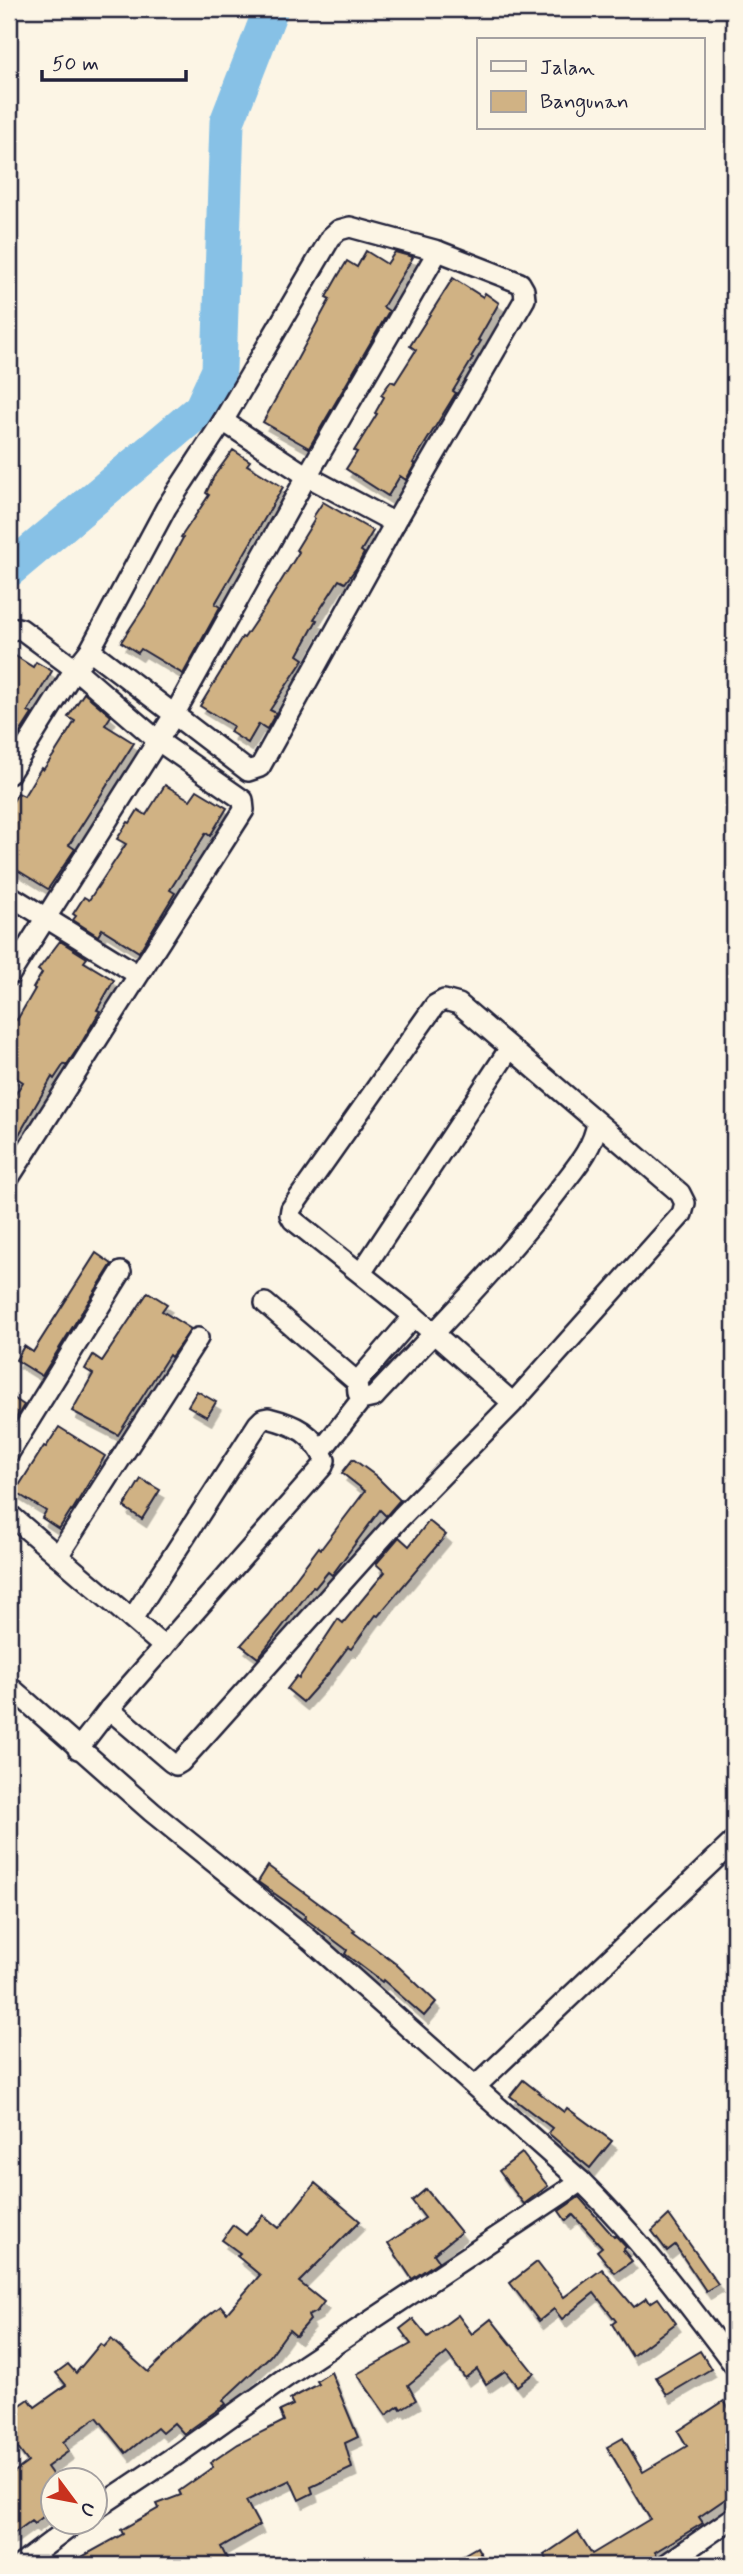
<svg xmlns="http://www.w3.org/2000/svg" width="743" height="2574" viewBox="0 0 743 2574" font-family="Mynerve,sans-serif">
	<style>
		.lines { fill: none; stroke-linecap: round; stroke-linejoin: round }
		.river { stroke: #87c1e6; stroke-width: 35 }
		.building { fill: #d0b284; stroke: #22223b; stroke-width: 2; filter: url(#shadow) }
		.minor-casing { stroke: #22223b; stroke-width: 24 }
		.minor { stroke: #fcf5e5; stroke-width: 19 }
	</style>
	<defs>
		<filter id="shadow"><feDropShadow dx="4.5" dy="8" stdDeviation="0" flood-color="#0004"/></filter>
	</defs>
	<rect width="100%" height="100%" fill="#fcf5e5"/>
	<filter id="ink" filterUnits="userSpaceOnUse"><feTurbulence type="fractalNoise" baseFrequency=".0143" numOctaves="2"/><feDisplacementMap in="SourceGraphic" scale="14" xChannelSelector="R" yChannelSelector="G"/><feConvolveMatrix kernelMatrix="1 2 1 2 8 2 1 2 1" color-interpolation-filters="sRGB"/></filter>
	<g filter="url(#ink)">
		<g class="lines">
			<path class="river" d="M 9,570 L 201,409 L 219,370 L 227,122 L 271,9"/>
		</g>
		<g class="building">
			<path d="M 366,251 L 387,264 L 395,252 L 413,257 L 383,307 L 389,311 L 309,448 L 263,422 L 330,299 L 326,297 L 338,276 L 347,261 L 357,267 Z"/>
			<path d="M 453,278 L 483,297 L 485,293 L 499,303 L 478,340 L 481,341 L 471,357 L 473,358 L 453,391 L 456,393 L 413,463 L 415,464 L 406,480 L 400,476 L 388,496 L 346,469 L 357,452 L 354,451 L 377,414 L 375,413 L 384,397 L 381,395 L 391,381 L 395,383 L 416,350 L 410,346 Z"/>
			<path d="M 233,450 L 250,461 L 247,465 L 283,487 L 215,604 L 220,607 L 183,674 L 141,649 L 138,653 L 121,642 L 150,598 L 183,538 L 181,537 L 209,495 L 206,493 L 214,476 Z"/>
			<path d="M 323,502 L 373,531 L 361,551 L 364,553 L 357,567 L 345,583 L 339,580 L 314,619 L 317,620 L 298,655 L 304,659 L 270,710 L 276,713 L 267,729 L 259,724 L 248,743 L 230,732 L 233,726 L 200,706 L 242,637 L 244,638 L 265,607 L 299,552 L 296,550 L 315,519 L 313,517 Z"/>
			<path d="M 9,652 L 33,667 L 36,662 L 52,671 L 28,711 L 32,714 L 9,750 Z"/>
			<path d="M 84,693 L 111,716 L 105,725 L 134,743 L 69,845 L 75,849 L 48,889 L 9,865 L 9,808 L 18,793 L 24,796 L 41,768 L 43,770 L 53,756 L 75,721 L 68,717 Z"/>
			<path d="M 165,785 L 190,800 L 197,790 L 227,808 L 210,836 L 206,833 L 170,890 L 175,893 L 139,952 L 102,929 L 98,936 L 73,920 L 76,916 L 73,914 L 84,897 L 89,900 L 126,844 L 117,839 L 128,822 L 130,823 L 138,810 L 146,815 Z"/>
			<path d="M 60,941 L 87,958 L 84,962 L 114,980 L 97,1010 L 100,1011 L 82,1042 L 66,1066 L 64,1064 L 54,1079 L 52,1077 L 9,1152 L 9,1104 L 23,1082 L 9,1073 L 9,1027 L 14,1018 L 17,1020 L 35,989 L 33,988 L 42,973 L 38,970 Z"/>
			<path d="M 96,1253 L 112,1264 L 42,1376 L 16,1360 L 24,1346 L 33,1352 Z"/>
			<path d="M 148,1292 L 167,1304 L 162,1311 L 191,1329 L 171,1357 L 169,1355 L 118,1435 L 72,1411 L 93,1374 L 85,1369 L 93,1355 L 102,1361 Z"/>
			<path d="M 197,1391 L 216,1402 L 207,1417 L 188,1406 Z"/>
			<path d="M 9,1395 L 24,1405 L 9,1430 Z"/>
			<path d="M 59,1427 L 105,1456 L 72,1511 L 71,1510 L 59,1529 L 42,1518 L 46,1511 L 15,1492 L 44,1446 L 46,1447 Z"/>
			<path d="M 353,1459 L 376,1476 L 400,1500 L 386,1516 L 380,1510 L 332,1575 L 328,1572 L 315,1588 L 313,1587 L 258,1658 L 241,1645 L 268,1615 L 319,1547 L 321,1549 L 365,1491 L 342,1473 Z"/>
			<path d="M 141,1479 L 160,1490 L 142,1519 L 124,1507 Z"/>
			<path d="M 429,1521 L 446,1535 L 378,1616 L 376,1615 L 351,1649 L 348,1647 L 328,1674 L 303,1702 L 287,1689 L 297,1676 L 299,1678 L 338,1619 L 343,1623 L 385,1572 L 376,1564 L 382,1557 L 399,1537 L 409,1546 Z"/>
			<path d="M 268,1866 L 355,1930 L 353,1932 L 396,1964 L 436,2002 L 424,2016 L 383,1980 L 382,1982 L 345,1954 L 347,1950 L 304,1918 L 306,1916 L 258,1882 Z"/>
			<path d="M 523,2080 L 564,2112 L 567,2108 L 612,2141 L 590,2168 L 548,2133 L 552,2128 L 510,2096 Z"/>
			<path d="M 522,2153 L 548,2186 L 524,2204 L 499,2171 Z"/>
			<path d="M 315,2183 L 360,2221 L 299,2282 L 324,2302 L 317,2311 L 308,2316 L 310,2320 L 296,2336 L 289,2330 L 270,2356 L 223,2400 L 226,2404 L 184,2434 L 174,2423 L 162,2433 L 157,2428 L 126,2453 L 97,2417 L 63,2442 L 69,2451 L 47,2467 L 52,2474 L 52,2525 L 44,2516 L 34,2524 L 31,2521 L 9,2537 L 9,2476 L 28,2462 L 9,2436 L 9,2422 L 20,2413 L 16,2408 L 29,2399 L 35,2407 L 66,2385 L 56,2373 L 68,2364 L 76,2373 L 100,2344 L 104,2347 L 111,2339 L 148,2372 L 200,2322 L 221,2306 L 227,2313 L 260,2275 L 237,2256 L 240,2253 L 222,2240 L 233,2225 L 246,2235 L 263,2215 L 279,2228 Z"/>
			<path d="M 426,2189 L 461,2232 L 434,2254 L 439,2261 L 412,2279 L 388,2243 L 425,2218 L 412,2201 Z"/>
			<path d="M 579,2197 L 614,2237 L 616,2236 L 626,2247 L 623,2250 L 632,2261 L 615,2273 L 597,2251 L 602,2247 L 573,2215 L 566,2221 L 559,2211 Z"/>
			<path d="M 669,2215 L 718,2284 L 706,2291 L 675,2245 L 667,2251 L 652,2231 Z"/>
			<path d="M 537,2262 L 564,2297 L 602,2269 L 634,2307 L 647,2298 L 650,2303 L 658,2298 L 676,2323 L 632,2356 L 612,2324 L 616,2321 L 594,2293 L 562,2319 L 554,2309 L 539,2321 L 510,2283 Z"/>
			<path d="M 458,2315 L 472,2334 L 491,2319 L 534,2373 L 517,2386 L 505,2371 L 486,2384 L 477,2369 L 465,2378 L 447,2353 L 408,2385 L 416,2400 L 401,2409 L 399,2406 L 386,2415 L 357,2374 L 411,2344 L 400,2329 L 413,2319 L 428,2337 Z"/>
			<path d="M 700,2351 L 711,2369 L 667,2395 L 656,2377 Z"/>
			<path d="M 331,2372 L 358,2437 L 345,2443 L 352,2468 L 311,2487 L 313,2493 L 299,2500 L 290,2480 L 246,2501 L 259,2525 L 221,2547 L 230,2565 L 67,2565 L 123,2534 L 121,2530 L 159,2508 L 157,2504 L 181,2495 L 179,2491 L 213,2467 L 210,2463 L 238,2444 L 284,2421 L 280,2411 L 293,2405 L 290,2399 L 319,2384 L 317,2381 Z"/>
			<path d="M 724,2401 L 734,2416 L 734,2493 L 699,2517 L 703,2523 L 655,2552 L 657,2555 L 653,2565 L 551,2565 L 544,2555 L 578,2532 L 592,2554 L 650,2519 L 607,2447 L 623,2438 L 643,2472 L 687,2446 L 678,2431 Z"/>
			<path d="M 477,2547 L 487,2565 L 469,2565 L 463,2555 Z"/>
		</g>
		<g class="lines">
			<g class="minor-casing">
				<g id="minor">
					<path d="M 223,421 L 307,476 L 395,523"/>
					<path d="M 9,632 L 17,628 L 21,629 L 75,669 L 157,740 L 243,800 L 244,810 L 9,1178"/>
					<path d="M 9,774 L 75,669 L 90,650 L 166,508 L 223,421 L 331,237 L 339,230 L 350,227 L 438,251"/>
					<path d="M 9,895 L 137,974"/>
					<path d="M 9,976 L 174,715 L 307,476 L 438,251 L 520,283 L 524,290 L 525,299 L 395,523 L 260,767 L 248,771 L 90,650"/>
					<path d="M 361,1273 L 510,1048"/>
					<path d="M 265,1303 L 357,1382"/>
					<path d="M 358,1393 L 357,1382 L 414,1316"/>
					<path d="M 321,1451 L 361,1400 L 374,1397 C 438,1328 504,1263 560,1188 C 575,1168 593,1149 597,1123"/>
					<path d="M 9,1453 L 121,1272"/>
					<path d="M 9,1514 L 164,1647"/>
					<path d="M 58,1556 L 198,1338"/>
					<path d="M 9,1686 L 152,1812 L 310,1940 L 581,2181 C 638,2237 686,2301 734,2365"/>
					<path d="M 109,1709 L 171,1762 L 176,1765 L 181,1762 L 401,1517 L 513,1403 L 682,1214 L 685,1203 L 680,1193 L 459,1004 L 444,1000 L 435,1005 L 291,1209 L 290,1215 L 293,1220 L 414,1316 L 513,1403"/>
					<path d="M 78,1749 L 109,1709 L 323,1466 L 325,1460 C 313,1433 296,1425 268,1418 L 263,1419 L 258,1424 L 132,1619"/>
					<path d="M 476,2086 L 734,1841"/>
					<path d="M 94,2510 L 178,2454 L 289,2375 L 581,2181"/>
					<path d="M 20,2565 L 77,2522"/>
					<path d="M 665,2565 L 734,2517"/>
				</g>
			</g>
			<use href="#minor" class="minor"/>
		</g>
	</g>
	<rect width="743" height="2574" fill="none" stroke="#fcf5e5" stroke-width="35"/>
	<rect x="18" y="18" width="708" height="2539" fill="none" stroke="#22223b" stroke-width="2.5" filter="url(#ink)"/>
	<rect x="477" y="38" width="228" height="91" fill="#fcf5e5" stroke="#a5a1a1" stroke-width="2"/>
	<rect x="491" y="61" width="35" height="10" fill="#fcf5e5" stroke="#a5a1a1" stroke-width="2"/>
	<text x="540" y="74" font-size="21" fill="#22223b">Jalan</text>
	<rect x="491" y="91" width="35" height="21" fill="#d0b284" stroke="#a5a1a1" stroke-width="2"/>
	<text x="540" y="108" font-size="21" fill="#22223b">Bangunan</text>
	<g transform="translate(74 2501) rotate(122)"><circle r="33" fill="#fcf5e5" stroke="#a5a1a1" stroke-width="2"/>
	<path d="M0-5L12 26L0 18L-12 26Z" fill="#c8321e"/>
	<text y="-10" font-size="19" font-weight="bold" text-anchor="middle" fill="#22223b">U</text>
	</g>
	<path d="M42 70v10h144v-10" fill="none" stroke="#22223b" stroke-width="3.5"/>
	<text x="52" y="70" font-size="21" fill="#22223b" stroke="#fcf5e5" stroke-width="5" paint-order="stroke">50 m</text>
</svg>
